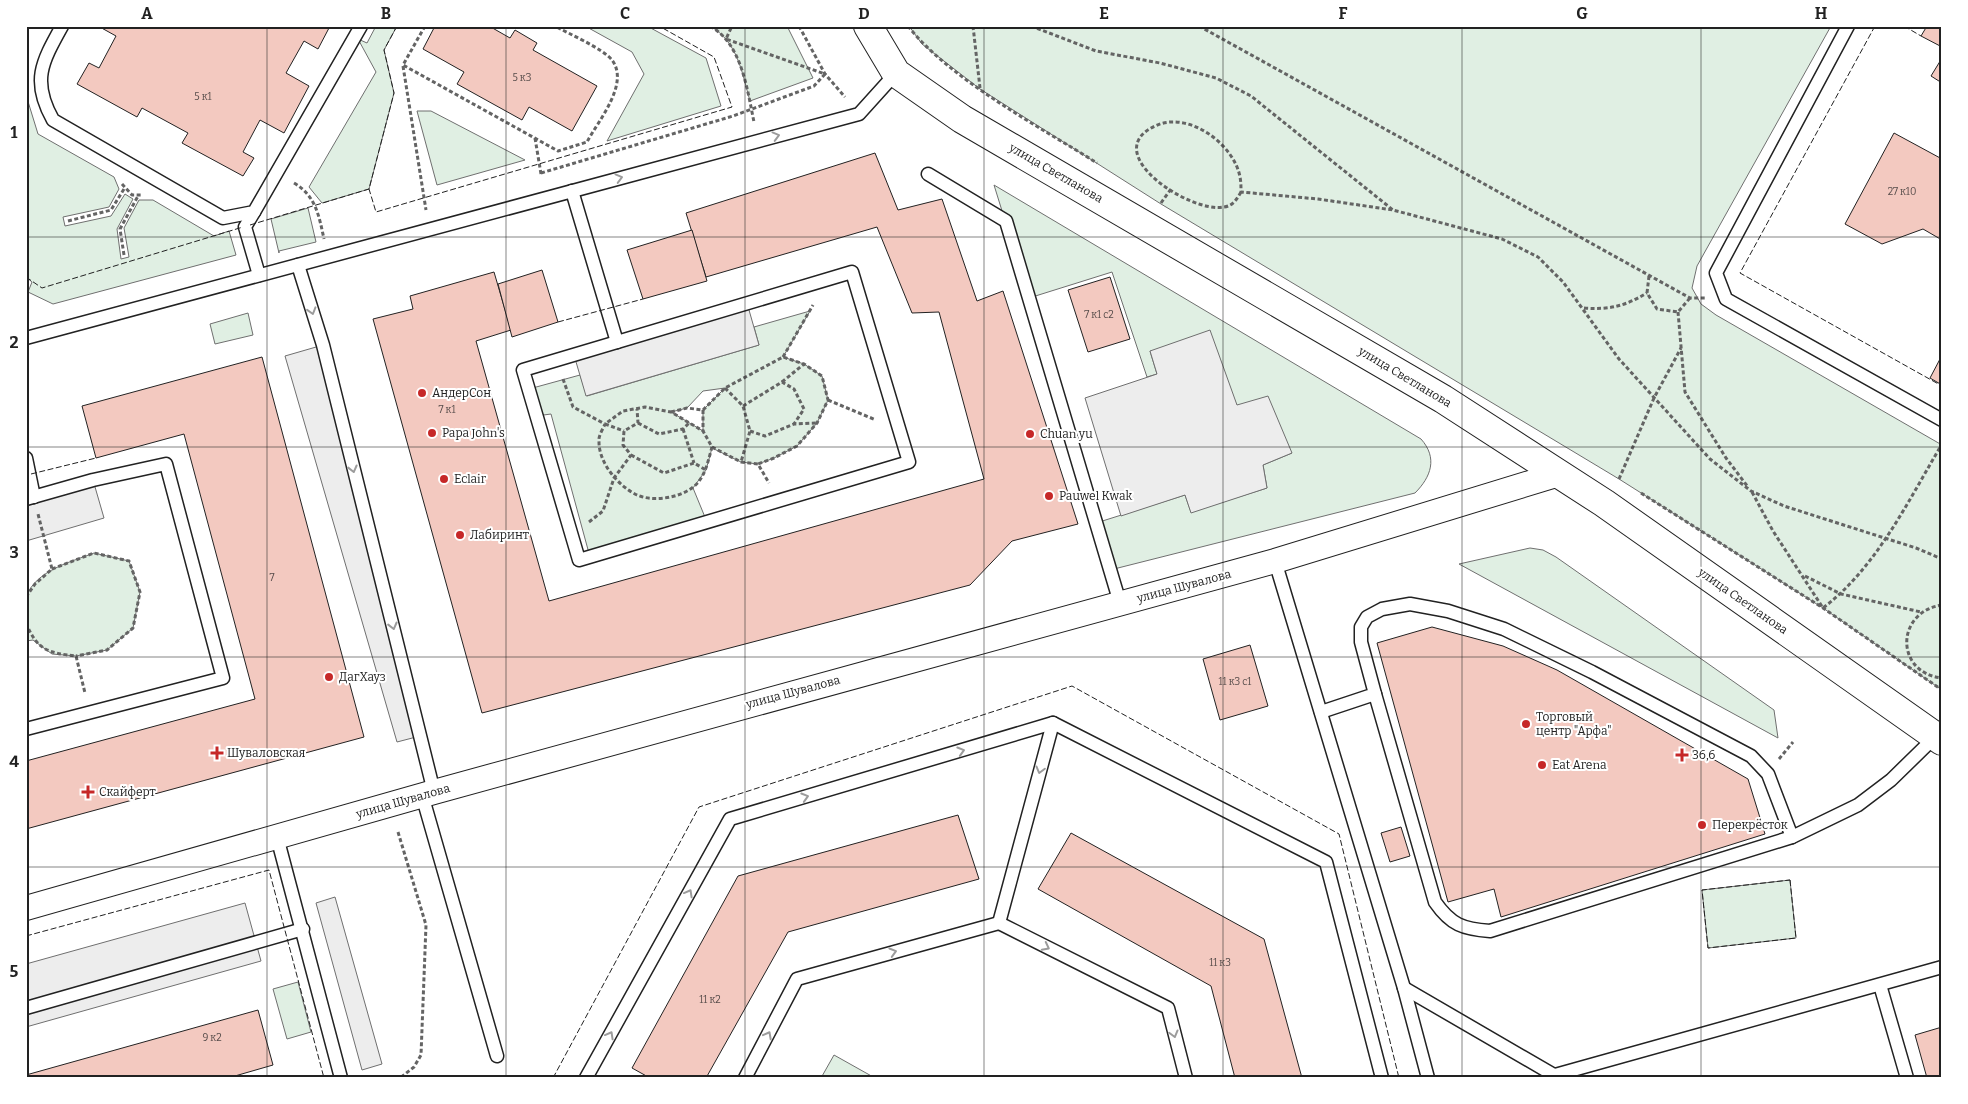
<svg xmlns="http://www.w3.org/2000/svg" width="1968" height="1104" viewBox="0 0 1968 1104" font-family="Bitter,serif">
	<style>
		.green { fill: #e0efe3; stroke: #6f6f6f; fill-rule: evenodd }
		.parking { fill: #ededed; stroke: #6f6f6f }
		.building { fill: #f3c9c0; stroke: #222 }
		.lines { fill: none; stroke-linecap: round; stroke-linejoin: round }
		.lane-casing { stroke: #222; stroke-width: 15 }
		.street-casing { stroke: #222; stroke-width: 26 }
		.secondary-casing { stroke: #222; stroke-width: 30 }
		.path { stroke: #646464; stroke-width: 3; stroke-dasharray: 4 2.5; stroke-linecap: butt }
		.lane { stroke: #fff; stroke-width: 12 }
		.street { stroke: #fff; stroke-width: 24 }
		.secondary { stroke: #fff; stroke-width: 28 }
		.fence { stroke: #222; stroke-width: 1; stroke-dasharray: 6 2.5; stroke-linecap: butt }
		.oneway { stroke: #9c9c9c }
		.grid { fill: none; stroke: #222; stroke-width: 1; stroke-opacity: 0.55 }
		.poi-dot { fill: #c62828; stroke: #fff; stroke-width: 2 }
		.labels { text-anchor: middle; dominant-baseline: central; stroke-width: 4; stroke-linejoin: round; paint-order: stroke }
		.number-label { font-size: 10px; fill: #564c4a }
		.street-label { font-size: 12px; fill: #222; stroke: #fff }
		.poi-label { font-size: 12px; fill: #222; stroke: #fff; text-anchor: start }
		.neatline { fill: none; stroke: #222; stroke-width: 2 }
		.grid-label { font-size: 16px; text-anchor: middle; font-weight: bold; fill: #222 }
	</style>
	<rect width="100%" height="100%" fill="#fff"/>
	<g class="green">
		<path d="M 376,26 L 397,26 L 384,50 L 394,93 L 369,189 L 322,203 L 309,187 L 376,72 L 358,39 L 367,43 Z"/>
		<path d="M 585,26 L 647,26 L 706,58 L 721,106 L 607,141 L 644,74 L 632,52 Z"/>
		<path d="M 710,26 L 787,26 L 813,78 L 750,101 C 742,73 738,42 710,26 Z"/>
		<path d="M 909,26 L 1831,26 L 1697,266 L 1692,288 L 1701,304 L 1716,315 L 1942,445 L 1942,690 L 1823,608 L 1619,479 L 1161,204 L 980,89 L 922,44 Z"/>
		<path d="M 26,95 L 38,134 L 114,177 L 119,189 L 109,207 L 63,217 L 65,226 L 111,216 L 125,194 L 133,199 L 117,229 L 121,259 L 129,257 L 124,228 L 139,200 L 153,200 L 214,236 L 229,231 L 236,255 L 53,304 L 28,292 L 32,282 L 26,277 Z"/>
		<path d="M 417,111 L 431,111 L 525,160 L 437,185 Z"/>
		<path d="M 994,185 L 1421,439 C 1438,458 1431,477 1415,493 L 1110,570 L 1096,523 L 1185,495 L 1191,512 L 1267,488 L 1263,465 L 1292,453 L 1237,405 L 1150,351 L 1157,374 L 1147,377 L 1112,272 L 1029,298 Z"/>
		<path d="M 308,208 L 316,242 L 279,251 L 279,253 L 271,219 Z"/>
		<path d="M 810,311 L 783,357 L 804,364 L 822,376 L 828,400 L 817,423 L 797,446 L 774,458 L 758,464 L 741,462 L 712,448 L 706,470 L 693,488 L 707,522 L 590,557 L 551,414 L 536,416 L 529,389 L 580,375 L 587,396 L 759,345 L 754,327 ZM 725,388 L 703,410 L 703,431 L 671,412 L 687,408 L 703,391 Z"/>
		<path d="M 248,313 L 253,335 L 215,344 L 210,324 Z"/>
		<path d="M 1530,548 L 1543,550 L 1556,557 L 1774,710 L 1778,738 L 1459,564 Z"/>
		<path d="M 94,553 L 129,561 L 140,592 L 133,628 L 107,650 L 76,656 L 52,654 L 33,640 L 26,641 C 26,630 23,607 26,597 C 36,570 71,562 94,553 Z"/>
		<path d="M 1790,880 L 1796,938 L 1708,948 L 1702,890 Z"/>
		<path d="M 298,982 L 311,1032 L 287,1039 L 273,989 Z"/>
		<path d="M 834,1055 L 875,1078 L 821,1078 Z"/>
	</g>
	<g class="parking">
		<path d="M 747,303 L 759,345 L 586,396 L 574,355 Z"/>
		<path d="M 1210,330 L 1237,405 L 1268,396 L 1292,453 L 1263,465 L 1267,488 L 1191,513 L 1185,495 L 1121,516 L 1085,398 L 1157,374 L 1150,351 Z"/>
		<path d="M 323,345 L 420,736 L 397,742 L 285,356 Z"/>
		<path d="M 93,480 L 104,518 L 26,541 L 26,499 Z"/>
		<path d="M 335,897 L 382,1064 L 362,1070 L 316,903 Z"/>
		<path d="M 245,903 L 261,961 L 26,1027 L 26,964 Z"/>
	</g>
	<g class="building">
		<path d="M 98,26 L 326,26 L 329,28 L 318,49 L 304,41 L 286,73 L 309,86 L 284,133 L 260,120 L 243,152 L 254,158 L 243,176 L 182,143 L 188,133 L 142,108 L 137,117 L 77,84 L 89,63 L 99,68 L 116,36 Z"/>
		<path d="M 435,26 L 489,26 L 510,38 L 515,30 L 537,43 L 533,50 L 597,86 L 572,131 L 529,107 L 522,120 L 457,84 L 464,72 L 423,49 Z"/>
		<path d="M 1927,26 L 1942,26 L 1942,47 L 1921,36 Z"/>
		<path d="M 1942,58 L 1942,83 L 1931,76 Z"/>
		<path d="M 1894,133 L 1942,159 L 1942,240 L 1923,229 L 1882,244 L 1845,224 Z"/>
		<path d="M 875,153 L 898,210 L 942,199 L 977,301 L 1003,291 L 1078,524 L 1012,541 L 970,585 L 482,713 L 373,319 L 413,309 L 410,296 L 494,272 L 511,330 L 476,341 L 549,601 L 984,479 L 939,312 L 912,313 L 877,227 L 706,277 L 686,213 Z"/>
		<path d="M 692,230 L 707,281 L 643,299 L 627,250 Z"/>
		<path d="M 542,270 L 558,322 L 512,337 L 498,284 Z"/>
		<path d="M 1110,277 L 1130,339 L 1088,352 L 1068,290 Z"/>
		<path d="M 262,357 L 364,737 L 26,829 L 26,761 L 255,699 L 184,434 L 96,458 L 82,406 Z"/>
		<path d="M 1940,359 L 1942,360 L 1942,385 L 1930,378 Z"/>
		<path d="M 1432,627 L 1503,646 L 1557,670 L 1748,779 L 1765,834 L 1501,917 L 1494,889 L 1448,902 L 1377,643 Z"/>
		<path d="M 1250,645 L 1268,706 L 1220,720 L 1203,659 Z"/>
		<path d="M 958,815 L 979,879 L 788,932 L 706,1078 L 650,1078 L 632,1068 L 738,876 Z"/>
		<path d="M 1401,827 L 1410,856 L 1390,862 L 1381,833 Z"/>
		<path d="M 1071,833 L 1264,939 L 1302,1078 L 1235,1078 L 1211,986 L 1038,889 Z"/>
		<path d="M 258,1010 L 273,1065 L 228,1078 L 26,1078 L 26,1075 Z"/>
		<path d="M 1942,1027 L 1942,1078 L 1927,1078 L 1915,1035 Z"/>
	</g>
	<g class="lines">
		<g class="lane-casing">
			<g id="lane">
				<path d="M 62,26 C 42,62 31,81 53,120 L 223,218 L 254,212 L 361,26"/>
				<path d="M 1848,26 L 1716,273 L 1726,299 L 1942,420"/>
				<path d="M 928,174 L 1006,221 L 1120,603"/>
				<path d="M 572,191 L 617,342"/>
				<path d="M 254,212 L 245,227 L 259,275"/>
				<path d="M 298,265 L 323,345 L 434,792"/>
				<path d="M 852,272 L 909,462 L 579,560 L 523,370 Z"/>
				<path d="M 26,338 L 859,114 L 896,73"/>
				<path d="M 26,458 L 34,497"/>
				<path d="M 26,499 L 93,480 L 166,464 L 223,678 L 26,729"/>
				<path d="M 1275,561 L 1404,988 L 1428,1078"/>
				<path d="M 1375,694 L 1435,902 C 1451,925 1463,929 1490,931 L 1792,837 L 1858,805 L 1891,780 L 1936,736"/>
				<path d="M 1321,712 L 1375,694 L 1361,642 L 1361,627 L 1367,617 L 1382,609 L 1410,604 L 1448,611 L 1504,629 L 1592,672 L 1751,756 L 1768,774 L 1792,837"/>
				<path d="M 422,795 L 497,1056"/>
				<path d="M 277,837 L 341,1078"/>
				<path d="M 999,923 L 1053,723"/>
				<path d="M 1880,985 L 1907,1078"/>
				<path d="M 1404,988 L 1559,1078"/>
				<path d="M 26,1008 L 303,929"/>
				<path d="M 1555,1075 L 1942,967"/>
				<path d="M 586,1078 L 730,819 L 1053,723 L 1326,862 L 1382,1078"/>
				<path d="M 745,1078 L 797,979 L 999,923 L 1168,1008 L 1186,1078"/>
			</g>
		</g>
		<g class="street-casing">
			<path id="street" d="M 26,908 L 434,792 L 1275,561 L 1559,474"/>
		</g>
		<g class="secondary-casing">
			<path id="secondary" d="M 868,26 L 896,73 L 962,119 L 1443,399 L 1604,503 L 1942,741"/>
		</g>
		<g class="path">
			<path d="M 425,26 L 403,65 L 558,151 L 587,142 C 598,121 630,84 612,60 C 602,48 569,34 555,26"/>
			<path d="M 710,26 C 742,44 747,89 754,122"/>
			<path d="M 799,26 L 825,74 L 845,97"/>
			<path d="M 908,26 C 949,79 1040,127 1097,163"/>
			<path d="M 973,26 L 980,88"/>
			<path d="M 1031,26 L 1096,51 L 1160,63 L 1216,78 L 1251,96 L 1393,210"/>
			<path d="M 1199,26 L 1690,298 L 1706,298"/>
			<path d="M 403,66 L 426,210"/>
			<path d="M 535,138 L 541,174"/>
			<path d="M 541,173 L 733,116 L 814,86 L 825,74 L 726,39 L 732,26"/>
			<path d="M 294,183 C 316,196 319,216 324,239"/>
			<path d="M 122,184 L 132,195 L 143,195"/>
			<path d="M 1241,192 C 1237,199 1233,206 1224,207 C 1191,214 1097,153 1155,126 C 1188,110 1234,144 1240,177 C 1241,182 1241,187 1241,192 L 1318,199 L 1393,210 L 1502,239 L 1538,257 L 1563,282 L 1619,359 L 1710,459 L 1751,491 L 1784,506 L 1916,548 L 1942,559"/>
			<path d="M 1161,203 L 1171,189"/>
			<path d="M 68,221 L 111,210 L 124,189"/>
			<path d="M 124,255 L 120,229 L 138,196"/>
			<path d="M 1649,276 L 1647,293 L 1657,309 L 1678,312 L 1690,298"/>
			<path d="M 1584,308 C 1610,310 1625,306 1647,293"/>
			<path d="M 1678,312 L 1685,392 L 1726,458 L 1748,487"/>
			<path d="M 783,357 L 813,305"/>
			<path d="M 563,379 L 573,407 L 605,424 C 603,429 598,436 599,442 C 599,463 618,486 637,495 C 653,502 678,498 692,488 C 705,479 708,461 712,447 L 703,431 L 671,412 L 645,407 L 623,411 L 605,424"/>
			<path d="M 782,382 L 804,364"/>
			<path d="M 725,388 L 743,406 L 750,431 L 741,462"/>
			<path d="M 828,400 L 876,420"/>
			<path d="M 743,406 L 782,382 L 794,389 L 804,409 L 794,424"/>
			<path d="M 703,410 L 725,388 L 783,357 L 804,364 L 822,376 L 828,400 L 817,423 L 797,446 L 774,458 L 758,464"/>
			<path d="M 671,412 L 687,408 L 703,410 L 703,431"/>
			<path d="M 638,423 L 659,434 L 683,429 L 690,422"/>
			<path d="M 605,424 L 624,431"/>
			<path d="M 683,429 L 694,463"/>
			<path d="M 750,431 L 765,436 L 794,424 L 817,423"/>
			<path d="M 712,447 L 741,462 L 758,464 L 769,483"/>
			<path d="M 631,455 L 664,473 L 694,463 L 706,470"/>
			<path d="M 1619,479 L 1654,398 L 1681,348"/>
			<path d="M 1752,492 L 1773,531 L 1823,608 C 1877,567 1908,501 1942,444"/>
			<path d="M 1641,493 L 1823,608 L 1942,690"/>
			<path d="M 589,522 L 603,511 L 614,478 L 631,455 L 623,445 L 624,431 L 638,423 L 637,409"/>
			<path d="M 52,569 L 94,553 L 129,561 L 140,592 L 133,628 L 107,650 L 76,656"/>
			<path d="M 1805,576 L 1841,594 L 1921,612"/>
			<path d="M 26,597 L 35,584 L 52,569 L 38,514"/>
			<path d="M 1942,605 C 1895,612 1895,673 1942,678"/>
			<path d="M 26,623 C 37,650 48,653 76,656 L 85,693"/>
			<path d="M 1779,759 L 1793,742"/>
			<path d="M 398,832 L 426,925 L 421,1055 L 414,1067 L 400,1078"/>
		</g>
		<use href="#lane" class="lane"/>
		<use href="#street" class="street"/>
		<use href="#secondary" class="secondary"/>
		<g class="fence">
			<path d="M 397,26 L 384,50 L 394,93 L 369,189 L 376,212 L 732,107 L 714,57 L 659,26"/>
			<path d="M 1875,26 L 1740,273 L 1942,386"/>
			<path d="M 1904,26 L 1921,36"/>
			<path d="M 250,225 L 369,189"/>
			<path d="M 26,277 L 42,288 L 243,227"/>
			<path d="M 558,322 L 643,299"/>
			<path d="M 31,474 L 96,458"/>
			<path d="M 1790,880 L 1796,938 L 1708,948 L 1702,890 Z"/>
			<path d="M 26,936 L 269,870 L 324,1078"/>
			<path d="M 553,1078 L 699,807 L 1072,686 L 1339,834 L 1399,1078"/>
		</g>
	</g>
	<defs><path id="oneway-chevron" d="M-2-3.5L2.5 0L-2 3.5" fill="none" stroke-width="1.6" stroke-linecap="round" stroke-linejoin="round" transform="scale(1.25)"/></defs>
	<g class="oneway">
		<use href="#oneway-chevron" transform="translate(776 136) rotate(-15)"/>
		<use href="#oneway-chevron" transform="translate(619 178) rotate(-15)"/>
		<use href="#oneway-chevron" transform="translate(312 311) rotate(73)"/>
		<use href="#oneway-chevron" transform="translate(353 469) rotate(76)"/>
		<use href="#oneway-chevron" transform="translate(393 626) rotate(76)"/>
		<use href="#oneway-chevron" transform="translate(961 751) rotate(-17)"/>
		<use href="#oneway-chevron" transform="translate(1040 770) rotate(105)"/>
		<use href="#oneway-chevron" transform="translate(805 797) rotate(-17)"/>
		<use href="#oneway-chevron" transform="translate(689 893) rotate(-61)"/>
		<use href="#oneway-chevron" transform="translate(1046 947) rotate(27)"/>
		<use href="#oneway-chevron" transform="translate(893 952) rotate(-16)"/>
		<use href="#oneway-chevron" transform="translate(1174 1034) rotate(75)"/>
		<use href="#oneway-chevron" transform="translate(610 1035) rotate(-61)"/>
		<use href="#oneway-chevron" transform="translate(768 1035) rotate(-62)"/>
	</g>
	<path class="grid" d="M 267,26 L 267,1078M 506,26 L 506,1078M 745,26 L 745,1078M 984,26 L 984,1078M 1223,26 L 1223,1078M 1462,26 L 1462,1078M 1701,26 L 1701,1078M 26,237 L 1942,237M 26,447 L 1942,447M 26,657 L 1942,657M 26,867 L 1942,867"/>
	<g class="poi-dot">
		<circle cx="422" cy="393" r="5"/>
		<circle cx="432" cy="433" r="5"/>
		<circle cx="1030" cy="434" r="5"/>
		<circle cx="444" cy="479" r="5"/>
		<circle cx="1049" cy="496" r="5"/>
		<circle cx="460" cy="535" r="5"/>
		<circle cx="329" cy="677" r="5"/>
		<circle cx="1526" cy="724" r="5"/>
		<path d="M214.5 745.5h5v5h5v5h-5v5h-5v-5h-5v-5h5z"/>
		<path d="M1679.5 747.5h5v5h5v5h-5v5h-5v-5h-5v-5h5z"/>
		<circle cx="1542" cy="765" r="5"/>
		<path d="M85.5 784.5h5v5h5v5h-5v5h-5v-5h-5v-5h5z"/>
		<circle cx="1702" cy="825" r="5"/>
	</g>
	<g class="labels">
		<g class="number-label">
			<text x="522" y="78">5 к3</text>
			<text x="203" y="97">5 к1</text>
			<text x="1902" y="192">27 к10</text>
			<text x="1099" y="315">7 к1 с2</text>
			<text x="447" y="410">7 к1</text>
			<text x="272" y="578">7</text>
			<text x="1235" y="682">11 к3 с1</text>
			<text x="1220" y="963">11 к3</text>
			<text x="710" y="1000">11 к2</text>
			<text x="212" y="1038">9 к2</text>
		</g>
		<g class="street-label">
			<text transform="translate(1056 173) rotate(30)">улица Светланова</text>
			<text transform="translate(1405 377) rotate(31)">улица Светланова</text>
			<text transform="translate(1184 586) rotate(-15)">улица Шувалова</text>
			<text transform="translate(1743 601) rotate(35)">улица Светланова</text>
			<text transform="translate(793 692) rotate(-15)">улица Шувалова</text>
			<text transform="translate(403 801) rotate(-16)">улица Шувалова</text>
		</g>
		<g class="poi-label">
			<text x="432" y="393">АндерСон</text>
			<text x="442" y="433">Papa John's</text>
			<text x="1040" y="434">Chuan yu</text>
			<text x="454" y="479">Eclair</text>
			<text x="1059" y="496">Pauwel Kwak</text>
			<text x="470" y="535">Лабиринт</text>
			<text x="339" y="677">ДагХауз</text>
			<text x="1536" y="717">Торговый<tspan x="1536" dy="14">центр "Арфа"</tspan></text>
			<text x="227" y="753">Шуваловская</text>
			<text x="1692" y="755">36,6</text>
			<text x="1552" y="765">Eat Arena</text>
			<text x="99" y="792">Скайферт</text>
			<text x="1712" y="825">Перекрёсток</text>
		</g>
	</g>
	<rect width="1968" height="1104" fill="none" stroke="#ffffff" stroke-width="55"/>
	<rect x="28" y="28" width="1912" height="1048" class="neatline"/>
	<g class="grid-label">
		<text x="147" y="19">A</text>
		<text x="386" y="19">B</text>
		<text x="625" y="19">C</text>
		<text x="864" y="19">D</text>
		<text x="1104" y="19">E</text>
		<text x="1343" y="19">F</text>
		<text x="1582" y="19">G</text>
		<text x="1821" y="19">H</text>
		<text x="14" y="138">1</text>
		<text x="14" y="348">2</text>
		<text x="14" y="558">3</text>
		<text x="14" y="767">4</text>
		<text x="14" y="977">5</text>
	</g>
</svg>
